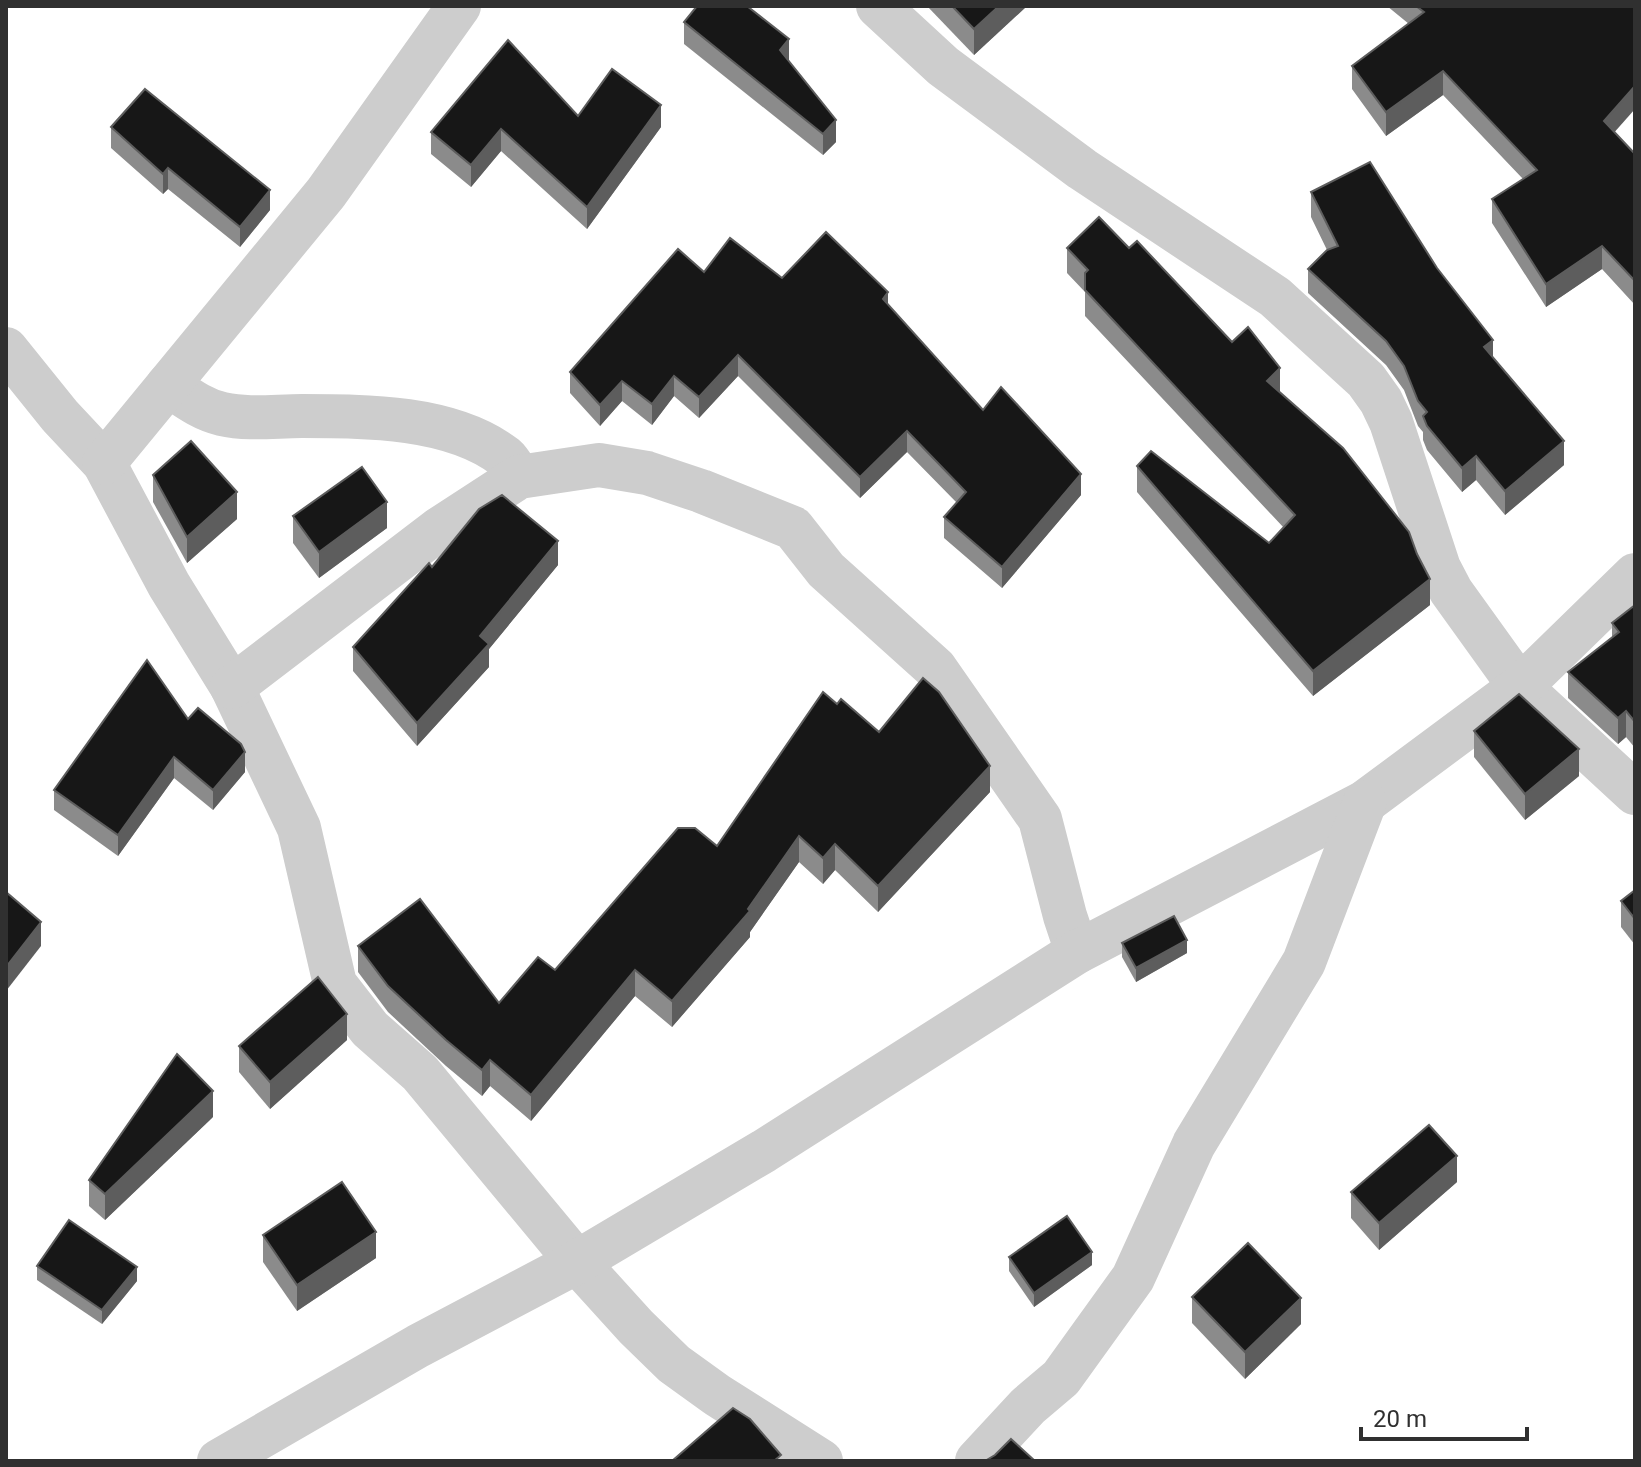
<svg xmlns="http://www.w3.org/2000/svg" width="1641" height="1467" viewBox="0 0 1641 1467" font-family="Roboto,sans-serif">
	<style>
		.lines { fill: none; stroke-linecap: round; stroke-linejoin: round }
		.minor { stroke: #cdcdcd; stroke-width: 44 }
		.wall { fill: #8b8b8b }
		.shaded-wall { fill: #5d5d5d }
		.building { fill: #171717; stroke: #5d5d5d; stroke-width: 2 }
	</style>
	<rect width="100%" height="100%" fill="#fff"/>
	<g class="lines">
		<g class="minor">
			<path d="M 878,6 L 943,66 L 1082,169 L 1275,297 L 1366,380 L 1381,401 L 1391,422 L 1439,568 L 1451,591 L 1520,687 L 1635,793"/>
			<path d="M 6,349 L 60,416 L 104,463 L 169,585 L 232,687 L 299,828 L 335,984 L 370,1029 L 420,1073 L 577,1262 L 636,1327 L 674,1364 L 717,1395 L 821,1461"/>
			<path d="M 168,385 C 186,397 201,409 222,414 C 249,420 275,416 302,416 C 366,416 452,416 505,457 C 511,462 515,471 519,477"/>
			<path d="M 104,463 L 326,193 L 459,6"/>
			<path d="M 232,687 L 439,529 L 519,477 L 599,465 L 647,473 L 701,491 L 793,528 L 826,570 L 935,668 L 1040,819 L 1065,916 L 1077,952"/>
			<path d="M 219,1461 L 418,1346 L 577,1262 L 764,1151 L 1077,952 L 1365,802 L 1520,687 L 1635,575"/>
			<path d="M 977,1461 L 1028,1406 L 1061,1378 L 1133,1278 L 1194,1144 L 1304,962 L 1365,802"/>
		</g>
	</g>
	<g class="wall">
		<path d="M 927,6 L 1027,6 L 974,55 Z"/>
		<path d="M 1387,6 L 1635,6 L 1615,132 L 1635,154 L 1635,305 L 1602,269 L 1546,307 L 1492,223 L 1492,199 L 1523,179 L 1443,95 L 1386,136 L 1352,89 L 1352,66 L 1409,24 Z"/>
		<path d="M 684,22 L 789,61 L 836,142 L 823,155 L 684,44 Z"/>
		<path d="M 578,116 L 661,127 L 587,229 L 501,151 L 471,187 L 431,154 L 431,132 Z"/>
		<path d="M 111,127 L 270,210 L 240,247 L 168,189 L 163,194 L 111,148 Z"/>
		<path d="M 1311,192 L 1493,357 L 1564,465 L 1505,515 L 1476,480 L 1462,492 L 1427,450 L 1423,440 L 1423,432 L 1418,426 L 1404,390 L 1386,365 L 1308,293 L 1308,269 L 1327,250 L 1311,217 Z"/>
		<path d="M 1067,248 L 1129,248 L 1280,393 L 1430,605 L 1313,696 L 1137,492 L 1137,466 L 1269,543 L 1284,528 L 1085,316 L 1085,292 L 1067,273 Z"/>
		<path d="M 704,272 L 782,278 L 888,305 L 983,410 L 1081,495 L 1002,588 L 944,538 L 944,517 L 957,503 L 907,452 L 860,498 L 738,376 L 699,418 L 674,396 L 652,425 L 622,401 L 600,426 L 570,393 L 570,372 Z"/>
		<path d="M 153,475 L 237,519 L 187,563 L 153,502 Z"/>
		<path d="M 293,516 L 387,528 L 319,578 L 293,543 Z"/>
		<path d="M 558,565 L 489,649 L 489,667 L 417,746 L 353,671 L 353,647 L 432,567 Z"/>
		<path d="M 1635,605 L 1635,748 L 1626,737 L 1618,744 L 1568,698 L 1568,672 L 1612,637 L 1612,623 Z"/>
		<path d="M 837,704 L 879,732 L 990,792 L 878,912 L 835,870 L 823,884 L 799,862 L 750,932 L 750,937 L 672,1027 L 635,996 L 531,1121 L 490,1086 L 482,1096 L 446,1066 L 388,1012 L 358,972 L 358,946 L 499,1003 L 555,970 L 717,846 Z"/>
		<path d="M 188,719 L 245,772 L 213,810 L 174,778 L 118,856 L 54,810 L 54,790 Z"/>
		<path d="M 1474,731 L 1579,776 L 1525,820 L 1474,757 Z"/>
		<path d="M 1635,890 L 1635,945 L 1621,927 L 1621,901 Z"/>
		<path d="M 1122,943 L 1187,953 L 1136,982 L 1122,957 Z"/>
		<path d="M 347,1040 L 270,1109 L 239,1072 L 239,1046 Z"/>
		<path d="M 213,1117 L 105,1220 L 89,1206 L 89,1180 Z"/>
		<path d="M 1457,1182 L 1379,1250 L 1351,1218 L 1351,1192 Z"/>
		<path d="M 263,1235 L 376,1258 L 297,1311 L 263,1262 Z"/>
		<path d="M 1009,1257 L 1092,1265 L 1034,1307 L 1009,1271 Z"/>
		<path d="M 37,1266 L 137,1281 L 102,1324 L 37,1280 Z"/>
		<path d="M 1192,1297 L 1301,1324 L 1245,1379 L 1192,1323 Z"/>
	</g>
	<g class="shaded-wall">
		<path d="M 999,6 L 1027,6 L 974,55 L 974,29 Z"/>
		<path d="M 789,39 L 789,61 L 780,50 Z"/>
		<path d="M 1443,71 L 1443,95 L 1386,136 L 1386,112 Z"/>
		<path d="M 1635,86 L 1635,109 L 1604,144 L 1604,121 Z"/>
		<path d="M 661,105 L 661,127 L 587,229 L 587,207 Z"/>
		<path d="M 836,120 L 836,142 L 823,155 L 823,134 Z"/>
		<path d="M 501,129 L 501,151 L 471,187 L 471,165 Z"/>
		<path d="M 168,168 L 168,189 L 163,194 L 163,174 Z"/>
		<path d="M 270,190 L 270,210 L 240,247 L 240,227 Z"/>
		<path d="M 1602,246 L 1602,269 L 1546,307 L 1546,284 Z"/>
		<path d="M 888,292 L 888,313 L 883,299 Z"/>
		<path d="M 1493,340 L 1493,365 L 1484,347 Z"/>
		<path d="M 738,355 L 738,376 L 699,418 L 699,397 Z"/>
		<path d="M 1280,368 L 1280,393 L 1267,381 Z"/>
		<path d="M 674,376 L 674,396 L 652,425 L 652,404 Z"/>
		<path d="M 622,381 L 622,401 L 600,426 L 600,405 Z"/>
		<path d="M 907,431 L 907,452 L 860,498 L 860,477 Z"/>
		<path d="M 1564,441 L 1564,465 L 1505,515 L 1505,491 Z"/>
		<path d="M 1476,456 L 1476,480 L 1462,492 L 1462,468 Z"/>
		<path d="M 1081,474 L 1081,495 L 1002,588 L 1002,567 Z"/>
		<path d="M 237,492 L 237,519 L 187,563 L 187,537 Z"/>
		<path d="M 387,502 L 387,528 L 319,578 L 319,552 Z"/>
		<path d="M 558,541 L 558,565 L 489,649 L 489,667 L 417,746 L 417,723 L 480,636 Z"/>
		<path d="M 1430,579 L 1430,605 L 1313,696 L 1313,671 Z"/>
		<path d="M 1626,711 L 1626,737 L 1618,744 L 1618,718 Z"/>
		<path d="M 1579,749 L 1579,776 L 1525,820 L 1525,794 Z"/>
		<path d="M 245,752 L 245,772 L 213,810 L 213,790 Z"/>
		<path d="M 174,757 L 174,778 L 118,856 L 118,835 Z"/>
		<path d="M 990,766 L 990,792 L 878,912 L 878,886 Z"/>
		<path d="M 799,836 L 799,862 L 750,932 L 750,937 L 672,1027 L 672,1001 L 748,909 Z"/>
		<path d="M 835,844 L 835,870 L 823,884 L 823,858 Z"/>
		<path d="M 41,922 L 41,946 L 6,991 L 6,967 Z"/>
		<path d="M 1187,940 L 1187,953 L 1136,982 L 1136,968 Z"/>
		<path d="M 635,970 L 635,996 L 531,1121 L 531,1095 Z"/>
		<path d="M 347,1014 L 347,1040 L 270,1109 L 270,1082 Z"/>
		<path d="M 490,1060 L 490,1086 L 482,1096 L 482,1070 Z"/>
		<path d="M 213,1091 L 213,1117 L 105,1220 L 105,1194 Z"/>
		<path d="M 1457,1156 L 1457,1182 L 1379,1250 L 1379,1223 Z"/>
		<path d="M 376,1232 L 376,1258 L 297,1311 L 297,1285 Z"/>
		<path d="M 1092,1252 L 1092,1265 L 1034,1307 L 1034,1293 Z"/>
		<path d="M 137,1267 L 137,1281 L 102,1324 L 102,1310 Z"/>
		<path d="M 1301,1298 L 1301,1324 L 1245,1379 L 1245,1352 Z"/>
	</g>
	<g class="building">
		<path d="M 697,6 L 747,6 L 789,39 L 780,50 L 836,120 L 823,134 L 684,22 Z"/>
		<path d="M 952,6 L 999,6 L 974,29 Z"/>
		<path d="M 1416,6 L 1635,6 L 1635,86 L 1604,121 L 1635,154 L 1635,281 L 1602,246 L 1546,284 L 1492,199 L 1537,170 L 1443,71 L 1386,112 L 1352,66 L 1424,12 Z"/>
		<path d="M 508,40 L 578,116 L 612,69 L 661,105 L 587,207 L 501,129 L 471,165 L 431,132 Z"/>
		<path d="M 145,89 L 270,190 L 240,227 L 168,168 L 163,174 L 111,127 Z"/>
		<path d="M 1370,162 L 1437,268 L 1493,340 L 1484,347 L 1564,441 L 1505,491 L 1476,456 L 1462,468 L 1427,426 L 1423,416 L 1427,412 L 1418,401 L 1404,366 L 1386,341 L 1308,269 L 1327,250 L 1338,246 L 1311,192 Z"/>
		<path d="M 1099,217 L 1129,248 L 1137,241 L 1232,342 L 1248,327 L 1280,368 L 1267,381 L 1343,448 L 1409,532 L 1417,554 L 1430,579 L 1313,671 L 1137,466 L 1151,451 L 1269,543 L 1295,515 L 1085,290 L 1085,273 L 1088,270 L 1067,248 Z"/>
		<path d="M 826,232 L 888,292 L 883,299 L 983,410 L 1001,387 L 1081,474 L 1002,567 L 944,517 L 966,492 L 907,431 L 860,477 L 738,355 L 699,397 L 674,376 L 652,404 L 622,381 L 600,405 L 570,372 L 678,249 L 704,272 L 730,238 L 782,278 Z"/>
		<path d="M 191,441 L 237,492 L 187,537 L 153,475 Z"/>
		<path d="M 362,467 L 387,502 L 319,552 L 293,516 Z"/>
		<path d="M 502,495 L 558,541 L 480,636 L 489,644 L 417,723 L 353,647 L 429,563 L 432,567 L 479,509 Z"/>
		<path d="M 1635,605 L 1635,722 L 1626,711 L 1618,718 L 1568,672 L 1619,632 L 1612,623 Z"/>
		<path d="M 147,660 L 188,719 L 198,708 L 241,744 L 245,752 L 213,790 L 174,757 L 118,835 L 54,790 Z"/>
		<path d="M 923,678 L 939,692 L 990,766 L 878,886 L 835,844 L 823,858 L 799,836 L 748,909 L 750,911 L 672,1001 L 635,970 L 531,1095 L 490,1060 L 482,1070 L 446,1040 L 388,986 L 358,946 L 420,899 L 499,1003 L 538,957 L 555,970 L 678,828 L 695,828 L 717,846 L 823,692 L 837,704 L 841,699 L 879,732 Z"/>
		<path d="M 1519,694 L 1579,749 L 1525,794 L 1474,731 Z"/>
		<path d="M 1635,890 L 1635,919 L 1621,901 Z"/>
		<path d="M 6,892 L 41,922 L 6,967 Z"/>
		<path d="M 1174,916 L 1187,940 L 1136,968 L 1122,943 Z"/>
		<path d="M 318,977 L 347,1014 L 270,1082 L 239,1046 Z"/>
		<path d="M 177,1054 L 213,1091 L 105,1194 L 89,1180 Z"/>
		<path d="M 1429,1125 L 1457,1156 L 1379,1223 L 1351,1192 Z"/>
		<path d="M 342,1182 L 376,1232 L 297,1285 L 263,1235 Z"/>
		<path d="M 1067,1216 L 1092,1252 L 1034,1293 L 1009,1257 Z"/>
		<path d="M 69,1220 L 137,1267 L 102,1310 L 37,1266 Z"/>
		<path d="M 1248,1243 L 1301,1298 L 1245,1352 L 1192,1297 Z"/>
		<path d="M 733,1408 L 750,1419 L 781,1455 L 774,1461 L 672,1461 Z"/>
		<path d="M 1011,1439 L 1035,1461 L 985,1461 L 995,1455 Z"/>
	</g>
	<rect width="1641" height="1467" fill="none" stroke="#303030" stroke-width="16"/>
	<path d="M1361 1427v12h166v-12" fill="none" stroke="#303030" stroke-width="4"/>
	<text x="1373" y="1427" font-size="24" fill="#303030" stroke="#ffffff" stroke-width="6" paint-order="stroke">20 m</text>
</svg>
